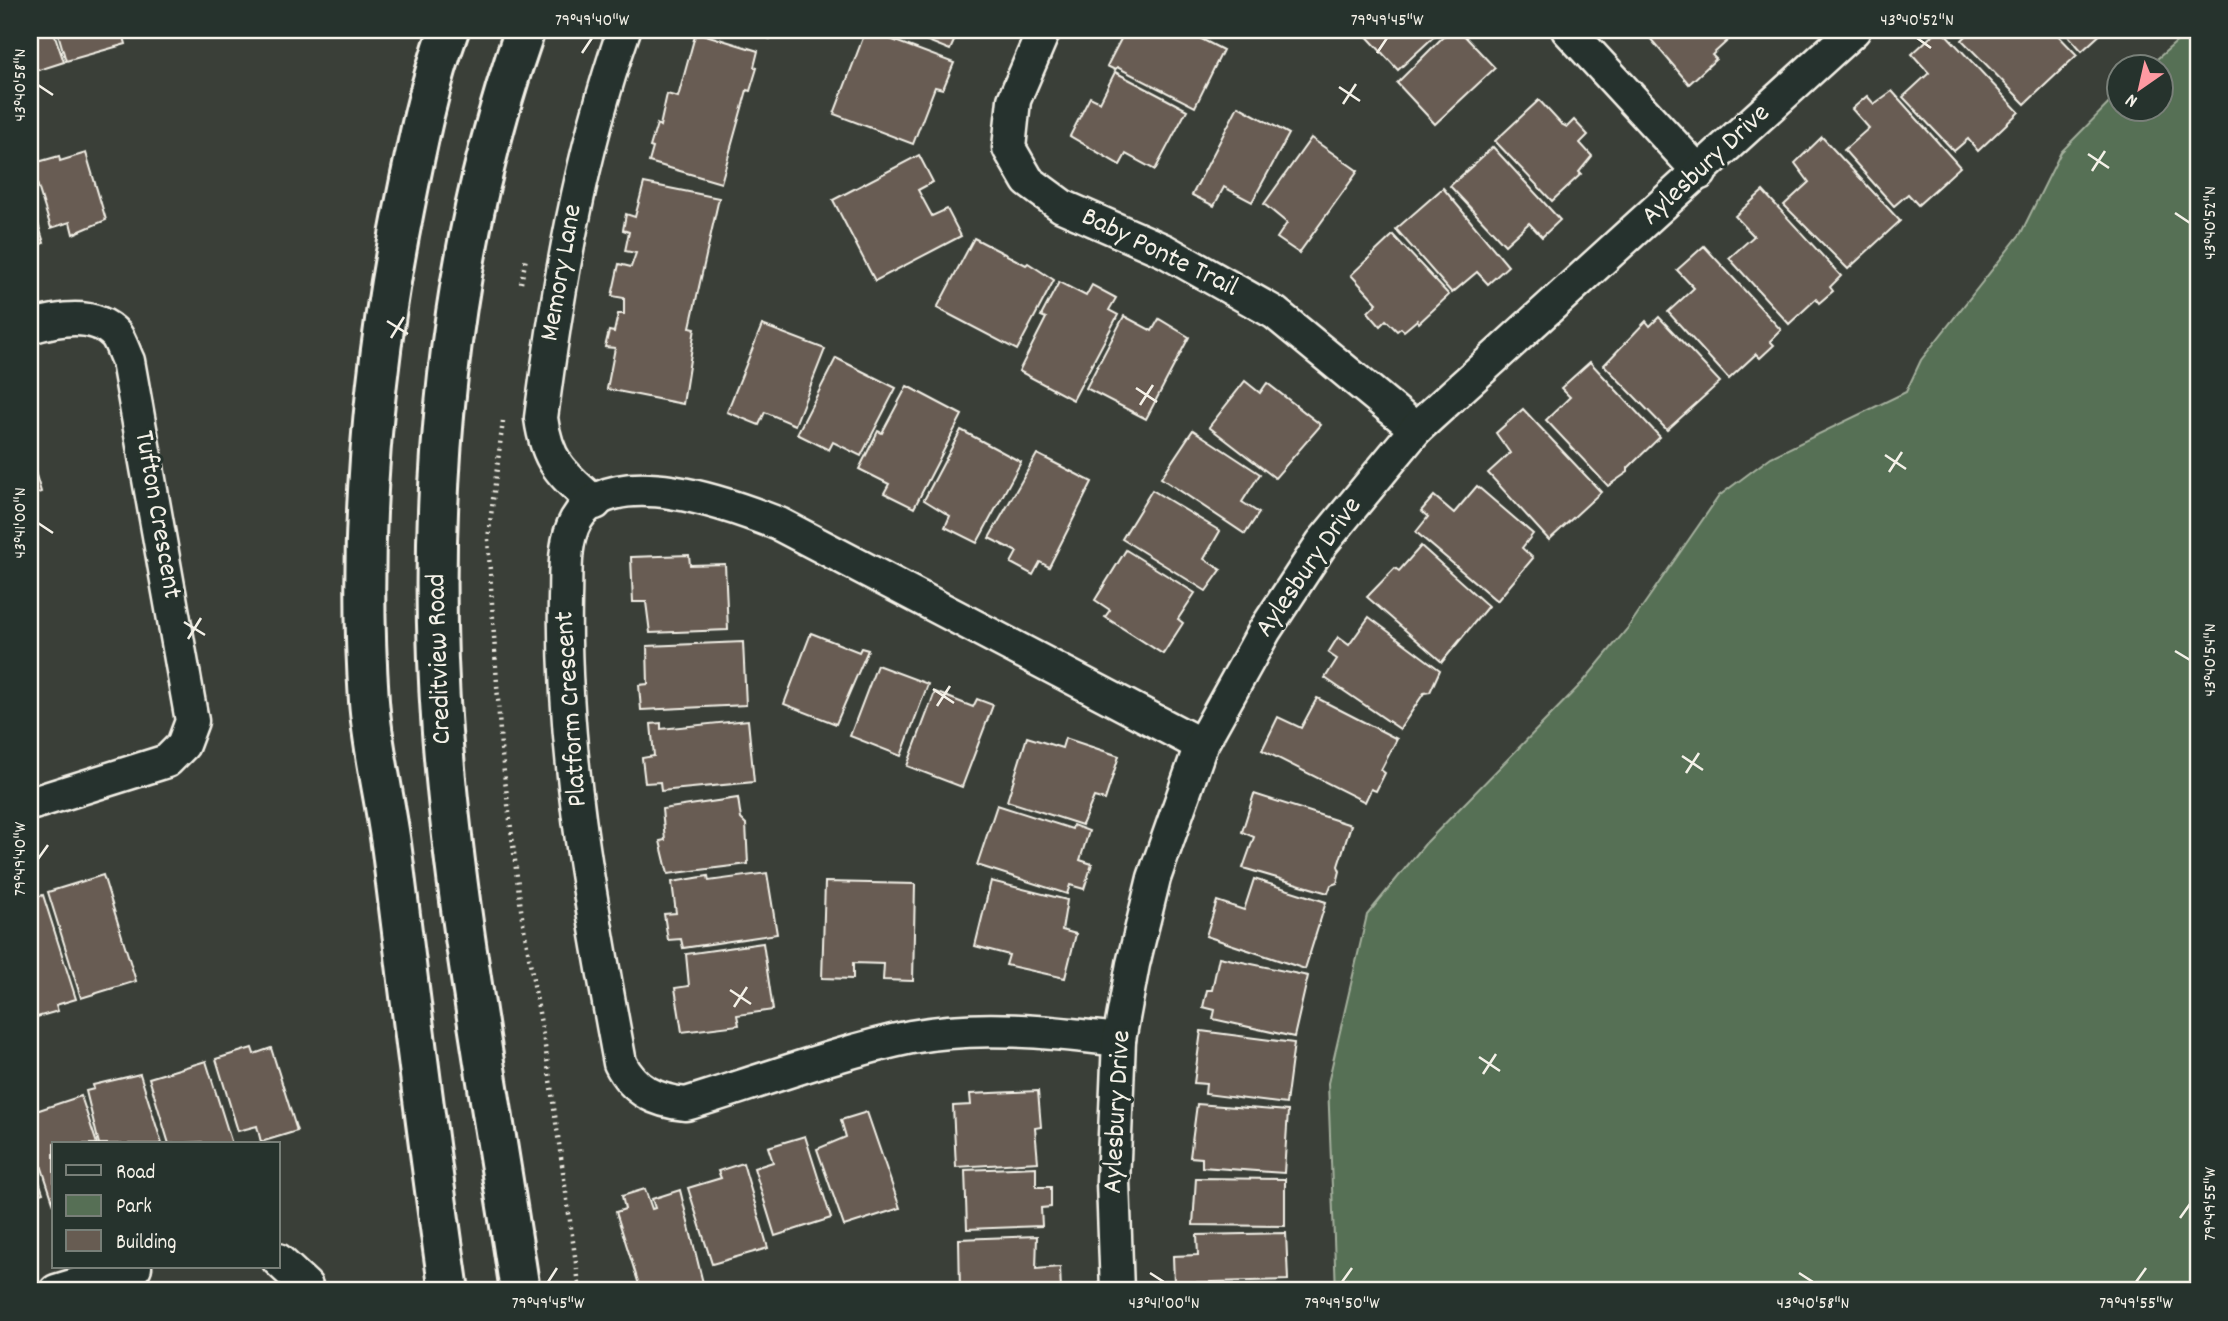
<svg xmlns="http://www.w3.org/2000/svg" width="2228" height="1321" viewBox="0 0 2228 1321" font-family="Dekko,sans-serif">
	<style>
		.green { fill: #566f55; stroke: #a5b09e; stroke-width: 2 }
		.building { fill: #675c52; stroke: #f4f1e8; stroke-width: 2 }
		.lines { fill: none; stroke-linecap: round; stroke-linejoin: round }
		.street-casing { stroke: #f4f1e8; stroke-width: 37 }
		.secondary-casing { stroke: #f4f1e8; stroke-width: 44 }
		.path { stroke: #f4f1e8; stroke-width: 4.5; stroke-dasharray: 2 5; stroke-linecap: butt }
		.street { stroke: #26332d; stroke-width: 32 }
		.secondary { stroke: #26332d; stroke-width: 38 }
		.ticks { fill: none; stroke: #f4f1e8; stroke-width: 2.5 }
		.labels { text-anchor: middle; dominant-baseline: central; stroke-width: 6; stroke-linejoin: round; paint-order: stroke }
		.street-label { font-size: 28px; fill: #f4f1e8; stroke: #26332d }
		.neatline { fill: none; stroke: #f4f1e8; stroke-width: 2.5 }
		.ticks-label { font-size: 18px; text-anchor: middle; fill: #f4f1e8 }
	</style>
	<rect width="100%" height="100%" fill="#3a3f38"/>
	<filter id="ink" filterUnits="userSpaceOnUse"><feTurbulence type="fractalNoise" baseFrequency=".0143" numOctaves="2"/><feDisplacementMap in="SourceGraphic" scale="14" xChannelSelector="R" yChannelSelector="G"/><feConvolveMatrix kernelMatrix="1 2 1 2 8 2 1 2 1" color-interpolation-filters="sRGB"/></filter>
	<g filter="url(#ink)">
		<path class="green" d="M 2190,30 L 2198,30 L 2198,1291 L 1336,1291 L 1328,1083 L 1367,915 L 1425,844 L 1583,682 L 1627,629 L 1719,496 L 1771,457 L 1906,392 L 1921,360 L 2021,233 L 2061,152 L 2119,93 L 2120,108 L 2162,108 L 2162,66 L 2149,66 Z"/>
		<g class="building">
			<path d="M 30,30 L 53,30 L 64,62 L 30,73 Z"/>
			<path d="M 57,30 L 122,30 L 126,44 L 66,61 Z"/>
			<path d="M 747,30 L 774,30 L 770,39 Z"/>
			<path d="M 866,30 L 954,63 L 943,89 L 935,87 L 913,144 L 834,114 Z"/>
			<path d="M 901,30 L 959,30 L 950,50 Z"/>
			<path d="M 1113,30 L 1184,30 L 1223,50 L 1195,107 L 1117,67 L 1115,70 L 1107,66 L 1122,37 Z"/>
			<path d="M 1361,30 L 1441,30 L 1398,70 Z"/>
			<path d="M 1450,30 L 1459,30 L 1495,68 L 1435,124 L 1397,83 Z"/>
			<path d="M 1643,30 L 1735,30 L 1737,32 L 1712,55 L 1716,59 L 1689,84 Z"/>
			<path d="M 1938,30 L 1942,30 L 2019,112 L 1978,151 L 1968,139 L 1954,151 L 1903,97 L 1929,73 L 1912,54 Z"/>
			<path d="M 1972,30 L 2053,30 L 2077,55 L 2025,104 L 1962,40 Z"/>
			<path d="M 2063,30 L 2105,30 L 2082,51 Z"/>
			<path d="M 696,32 L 758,51 L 754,67 L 757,68 L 750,91 L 747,90 L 721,183 L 649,162 L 653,148 L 650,147 L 657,124 L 660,126 L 667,94 L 678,97 Z"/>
			<path d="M 1115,72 L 1187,110 L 1155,170 L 1126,154 L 1120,165 L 1070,136 L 1090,97 L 1100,102 Z"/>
			<path d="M 1892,91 L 1960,167 L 1918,205 L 1908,194 L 1894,206 L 1844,150 L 1869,128 L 1852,109 L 1867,96 L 1874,104 Z"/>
			<path d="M 1539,100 L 1561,124 L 1567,127 L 1574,120 L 1588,135 L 1580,143 L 1592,156 L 1579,172 L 1581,174 L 1552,201 L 1495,141 Z"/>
			<path d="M 1238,106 L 1289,134 L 1252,202 L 1224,187 L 1214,206 L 1192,195 Z"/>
			<path d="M 1822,137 L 1900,221 L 1848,269 L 1784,205 L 1809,182 L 1795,163 Z"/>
			<path d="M 1311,138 L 1358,171 L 1299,253 L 1277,238 L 1287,223 L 1264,204 Z"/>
			<path d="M 1493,147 L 1560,220 L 1542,237 L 1529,223 L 1505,245 L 1450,186 Z"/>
			<path d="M 86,153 L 106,220 L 73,234 L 70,222 L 51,228 L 31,164 L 59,156 L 60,161 Z"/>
			<path d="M 919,155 L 933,182 L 918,190 L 932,216 L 947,209 L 961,236 L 875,281 L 833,200 Z"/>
			<path d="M 644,183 L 719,198 L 690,327 L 695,328 L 683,404 L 607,389 L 615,348 L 605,347 L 609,331 L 614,332 L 618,314 L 624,314 L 624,298 L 612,296 L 619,264 L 631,267 L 636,253 L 625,251 L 629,232 L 623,230 L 626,214 L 635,217 Z"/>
			<path d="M 1443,188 L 1508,266 L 1488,284 L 1477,272 L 1452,293 L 1396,229 Z"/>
			<path d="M 1763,191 L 1841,276 L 1830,287 L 1833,291 L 1819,303 L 1816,299 L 1789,324 L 1729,258 L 1754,236 L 1735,216 Z"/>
			<path d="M 30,198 L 44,243 L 30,248 Z"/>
			<path d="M 1393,235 L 1449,295 L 1419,323 L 1417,320 L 1404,331 L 1401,328 L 1397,331 L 1386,320 L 1380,326 L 1368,312 L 1377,303 L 1351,275 Z"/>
			<path d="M 974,238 L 1026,265 L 1028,263 L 1054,280 L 1017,350 L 937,308 Z"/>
			<path d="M 1704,246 L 1781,330 L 1770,341 L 1774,345 L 1760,358 L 1756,354 L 1729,379 L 1668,312 L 1694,288 L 1677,270 Z"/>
			<path d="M 1059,282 L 1086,296 L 1092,285 L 1116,298 L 1109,310 L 1118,315 L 1073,400 L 1019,371 L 1046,318 L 1041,316 Z"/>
			<path d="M 1124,316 L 1152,331 L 1159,319 L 1189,337 L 1146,419 L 1086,388 Z"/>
			<path d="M 1659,317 L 1720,382 L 1667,430 L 1604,365 L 1646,321 L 1650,326 Z"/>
			<path d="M 762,325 L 825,349 L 795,425 L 765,412 L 759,425 L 727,412 Z"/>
			<path d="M 836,358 L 896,388 L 861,456 L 833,442 L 829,450 L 797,434 Z"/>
			<path d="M 1590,362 L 1660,437 L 1628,468 L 1628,472 L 1608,486 L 1546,420 L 1570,397 L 1561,388 Z"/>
			<path d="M 1245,381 L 1260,393 L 1267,383 L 1321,425 L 1275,478 L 1209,427 Z"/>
			<path d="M 907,386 L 962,415 L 914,508 L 884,493 L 889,484 L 859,469 L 878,431 L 882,433 Z"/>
			<path d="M 1523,409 L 1601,492 L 1549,540 L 1488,473 L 1510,453 L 1496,433 Z"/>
			<path d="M 961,430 L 1021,462 L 977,543 L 945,527 L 950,516 L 924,500 Z"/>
			<path d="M 1193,430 L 1260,474 L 1242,502 L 1259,513 L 1245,534 L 1161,478 Z"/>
			<path d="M 1037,454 L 1092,482 L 1049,567 L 1040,562 L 1033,575 L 1011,563 L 1017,552 L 989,538 Z"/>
			<path d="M 30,455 L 41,492 L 30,496 Z"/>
			<path d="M 1477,486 L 1533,534 L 1522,548 L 1533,558 L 1497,601 L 1416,532 L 1428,517 L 1421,511 L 1434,496 L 1454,513 Z"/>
			<path d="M 1152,490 L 1220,531 L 1204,559 L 1221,570 L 1206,591 L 1122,539 Z"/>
			<path d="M 1421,546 L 1488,606 L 1442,662 L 1367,597 L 1395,568 L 1399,571 Z"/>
			<path d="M 1126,550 L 1195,593 L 1178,619 L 1183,623 L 1163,654 L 1105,617 L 1110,610 L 1095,600 Z"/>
			<path d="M 689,555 L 690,565 L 725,564 L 728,630 L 650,633 L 646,602 L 633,602 L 631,557 Z"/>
			<path d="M 1369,617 L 1440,670 L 1430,692 L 1424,693 L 1400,729 L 1325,678 L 1337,659 L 1328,653 L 1338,637 L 1349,645 Z"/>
			<path d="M 811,633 L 859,652 L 861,648 L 868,650 L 836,724 L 784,704 Z"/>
			<path d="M 743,642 L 746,705 L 641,710 L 639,685 L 648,684 L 647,646 Z"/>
			<path d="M 877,665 L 928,684 L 901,756 L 850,736 Z"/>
			<path d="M 935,692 L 973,707 L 977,699 L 993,705 L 962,787 L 907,766 Z"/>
			<path d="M 1317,698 L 1397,739 L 1381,770 L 1385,773 L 1376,791 L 1371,789 L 1365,802 L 1262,750 L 1278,717 L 1301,728 Z"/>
			<path d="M 748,720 L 754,782 L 661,791 L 660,782 L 645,783 L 642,758 L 654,756 L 651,724 L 661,723 L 661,729 Z"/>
			<path d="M 1027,737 L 1062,748 L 1065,738 L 1119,756 L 1105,800 L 1094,797 L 1082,825 L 1007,801 Z"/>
			<path d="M 1254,794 L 1351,825 L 1338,866 L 1340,871 L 1337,883 L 1331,885 L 1328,893 L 1243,868 L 1254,837 L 1242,832 Z"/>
			<path d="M 738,798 L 741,819 L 746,824 L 748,864 L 668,874 L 660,841 L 665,840 L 662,809 Z"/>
			<path d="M 997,805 L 1072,829 L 1073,825 L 1089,831 L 1080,860 L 1092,864 L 1084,889 L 1070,885 L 1067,894 L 977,865 Z"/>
			<path d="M 767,873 L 777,934 L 683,948 L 681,939 L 668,940 L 664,914 L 676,913 L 672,882 L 708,876 L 709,881 Z"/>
			<path d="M 103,875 L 136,981 L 81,998 L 48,892 Z"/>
			<path d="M 1254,879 L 1326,902 L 1305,969 L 1206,936 L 1217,901 L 1244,910 Z"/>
			<path d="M 991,881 L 1067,900 L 1062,930 L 1076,934 L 1065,978 L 1006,965 L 1009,955 L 975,946 Z"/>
			<path d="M 825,882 L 915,884 L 913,981 L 883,980 L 884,964 L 853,963 L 853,979 L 822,978 Z"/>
			<path d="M 43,895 L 76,999 L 56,1005 L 58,1011 L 30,1019 L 30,899 Z"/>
			<path d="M 763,943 L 773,1010 L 737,1015 L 739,1025 L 682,1032 L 675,988 L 689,986 L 686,954 Z"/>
			<path d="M 1219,957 L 1308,976 L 1294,1037 L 1213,1019 L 1215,1010 L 1203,1007 L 1207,990 L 1212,990 Z"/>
			<path d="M 1201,1031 L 1294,1043 L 1286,1104 L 1205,1094 L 1206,1084 L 1194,1083 Z"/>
			<path d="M 252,1048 L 254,1054 L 271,1048 L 297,1131 L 261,1142 L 257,1126 L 238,1131 L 216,1059 Z"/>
			<path d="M 206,1061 L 232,1144 L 203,1144 L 202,1142 L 169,1144 L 149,1078 Z"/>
			<path d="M 140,1074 L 162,1144 L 99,1144 L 86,1091 L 94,1089 L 93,1085 Z"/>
			<path d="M 1038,1091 L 1041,1127 L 1035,1128 L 1038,1162 L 956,1167 L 953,1106 L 971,1105 L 970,1094 Z"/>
			<path d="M 81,1096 L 97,1144 L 54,1144 L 54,1205 L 30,1131 L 30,1113 Z"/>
			<path d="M 1197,1104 L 1288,1111 L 1284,1173 L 1202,1167 L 1202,1158 L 1190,1157 Z"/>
			<path d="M 867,1112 L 900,1208 L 844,1226 L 817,1149 L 846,1137 L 841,1120 Z"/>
			<path d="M 805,1136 L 831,1218 L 775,1236 L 754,1168 L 773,1162 L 768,1147 Z"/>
			<path d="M 30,1154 L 43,1193 L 30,1197 Z"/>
			<path d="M 743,1163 L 768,1248 L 712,1264 L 688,1188 L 721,1178 L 718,1171 Z"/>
			<path d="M 1036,1167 L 1036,1187 L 1051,1187 L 1051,1207 L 1041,1208 L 1042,1226 L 967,1229 L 965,1170 Z"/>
			<path d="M 1196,1178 L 1285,1179 L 1285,1226 L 1193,1225 Z"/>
			<path d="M 645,1189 L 652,1209 L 655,1208 L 652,1199 L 680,1190 L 703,1283 L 678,1291 L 641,1291 L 616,1212 L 625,1209 L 622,1196 Z"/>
			<path d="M 1286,1233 L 1288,1280 L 1174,1283 L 1173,1256 L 1198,1255 L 1197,1235 Z"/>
			<path d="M 1037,1236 L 1036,1269 L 1060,1267 L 1061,1291 L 960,1291 L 959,1239 Z"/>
			<path d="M 1288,1287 L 1288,1291 L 1199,1291 Z"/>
		</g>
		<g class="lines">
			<g class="street-casing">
				<g id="street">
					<path d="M 1044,30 L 1014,100 L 1009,148 L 1028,181 L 1062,206 L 1165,251 L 1275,313 L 1416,429"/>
					<path d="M 1568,30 L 1700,173"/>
					<path d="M 30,327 C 56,319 95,311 116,335 C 121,342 124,353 128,361 L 192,721 L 183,745 L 167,761 L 30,804"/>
					<path d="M 595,503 C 563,475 547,463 541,418 C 558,286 580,156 624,30"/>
					<path d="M 1119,1040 C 1052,1032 978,1024 911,1037 C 838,1052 759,1082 686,1104 C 656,1101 634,1091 620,1063 C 592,910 562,755 565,599 C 566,574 563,543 576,520 C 611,460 731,505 779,524 L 1201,745"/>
					<path d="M 278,1260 L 306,1286 L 307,1291"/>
					<path d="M 56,1291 L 135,1267"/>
					<path d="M 1117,1291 L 1113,1182 L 1119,1040 L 1133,964 L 1154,878 L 1201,745 L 1265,630 L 1322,543 L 1416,429 L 1854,30"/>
				</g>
			</g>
			<g class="secondary-casing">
				<g id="secondary">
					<path d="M 449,30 C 428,87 416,150 404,210 C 372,371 358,537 369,701 C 373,754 387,806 393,859 C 411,1003 428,1147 449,1291"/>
					<path d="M 520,1291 C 493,1106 456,919 442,732 C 425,499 447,251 525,30"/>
				</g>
			</g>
			<g class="path">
				<path d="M 521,283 L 526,258"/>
				<path d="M 503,421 L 488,539 L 501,748 L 522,917 L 546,1052 L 580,1291"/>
			</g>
			<use href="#street" class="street"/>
			<use href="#secondary" class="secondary"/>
		</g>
	</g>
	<path class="ticks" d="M 1917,38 L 1931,48M 582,53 L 592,38M 1377,53 L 1387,38M 38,85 L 53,95M 1339,87 L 1360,101M 1343,104 L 1356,84M 2088,154 L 2109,168M 2092,171 L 2105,151M 2175,213 L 2190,223M 387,321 L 408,334M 391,338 L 404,317M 1136,388 L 1157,402M 1140,405 L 1153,385M 1885,455 L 1906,469M 1889,472 L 1902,452M 38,523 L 53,533M 184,622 L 205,635M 188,639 L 201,618M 2175,651 L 2190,660M 933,689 L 954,703M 937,706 L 950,686M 1682,756 L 1703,770M 1686,773 L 1699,753M 38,859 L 48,845M 730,990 L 751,1004M 734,1007 L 747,987M 1479,1057 L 1500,1071M 1483,1074 L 1496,1054M 2180,1218 L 2190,1204M 1150,1273 L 1164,1282M 1799,1273 L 1813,1282M 548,1282 L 557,1268M 1342,1282 L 1352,1268M 2136,1282 L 2146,1268"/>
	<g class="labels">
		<g class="street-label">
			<text transform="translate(1707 166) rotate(-43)">Aylesbury Drive</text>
			<text transform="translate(1159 254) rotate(26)">Baby Ponte Trail</text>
			<text transform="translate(563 273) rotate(-80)">Memory Lane</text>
			<text transform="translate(156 515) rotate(80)">Tufton Crescent</text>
			<text transform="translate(1310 568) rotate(-55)">Aylesbury Drive</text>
			<text transform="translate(441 659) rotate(-92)">Creditview Road</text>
			<text transform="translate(573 709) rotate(-94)">Platform Crescent</text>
			<text transform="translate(1119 1112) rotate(-87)">Aylesbury Drive</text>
		</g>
	</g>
	<rect width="2228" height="1321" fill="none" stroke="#26332d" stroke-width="77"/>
	<rect x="52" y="1142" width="228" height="126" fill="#26332d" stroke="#787f78" stroke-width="2"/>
	<rect x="66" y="1165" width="35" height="10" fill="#26332d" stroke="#787f78" stroke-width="2"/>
	<text x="116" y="1178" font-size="21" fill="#f4f1e8">Road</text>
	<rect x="66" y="1195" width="35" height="21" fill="#566f55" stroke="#787f78" stroke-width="2"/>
	<text x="116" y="1212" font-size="21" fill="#f4f1e8">Park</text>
	<rect x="66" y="1230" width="35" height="21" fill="#675c52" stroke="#787f78" stroke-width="2"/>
	<text x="116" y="1248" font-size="21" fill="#f4f1e8">Building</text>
	<g transform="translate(2140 88) rotate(214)"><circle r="33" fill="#26332d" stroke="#787f78" stroke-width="2"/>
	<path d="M0-5L12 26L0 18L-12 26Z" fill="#ff9aa2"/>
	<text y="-10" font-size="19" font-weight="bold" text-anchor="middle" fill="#f4f1e8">N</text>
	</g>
	<rect x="38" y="38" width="2152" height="1244" class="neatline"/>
	<g class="ticks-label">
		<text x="592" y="25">79°49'40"W</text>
		<text x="1387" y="25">79°49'45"W</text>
		<text x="1917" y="25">43°40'52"N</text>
		<text transform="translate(19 85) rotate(-90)" y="6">43°40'58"N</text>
		<text transform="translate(2209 223) rotate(-90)" y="6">43°40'52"N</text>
		<text transform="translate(19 523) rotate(-90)" y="6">43°41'00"N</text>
		<text transform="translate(2209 660) rotate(-90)" y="6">43°40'54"N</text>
		<text transform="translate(19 859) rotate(-90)" y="6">79°49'40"W</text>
		<text transform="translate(2209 1204) rotate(-90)" y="6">79°49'55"W</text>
		<text x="548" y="1308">79°49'45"W</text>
		<text x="1164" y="1308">43°41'00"N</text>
		<text x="1342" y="1308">79°49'50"W</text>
		<text x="1813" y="1308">43°40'58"N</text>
		<text x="2136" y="1308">79°49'55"W</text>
	</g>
</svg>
